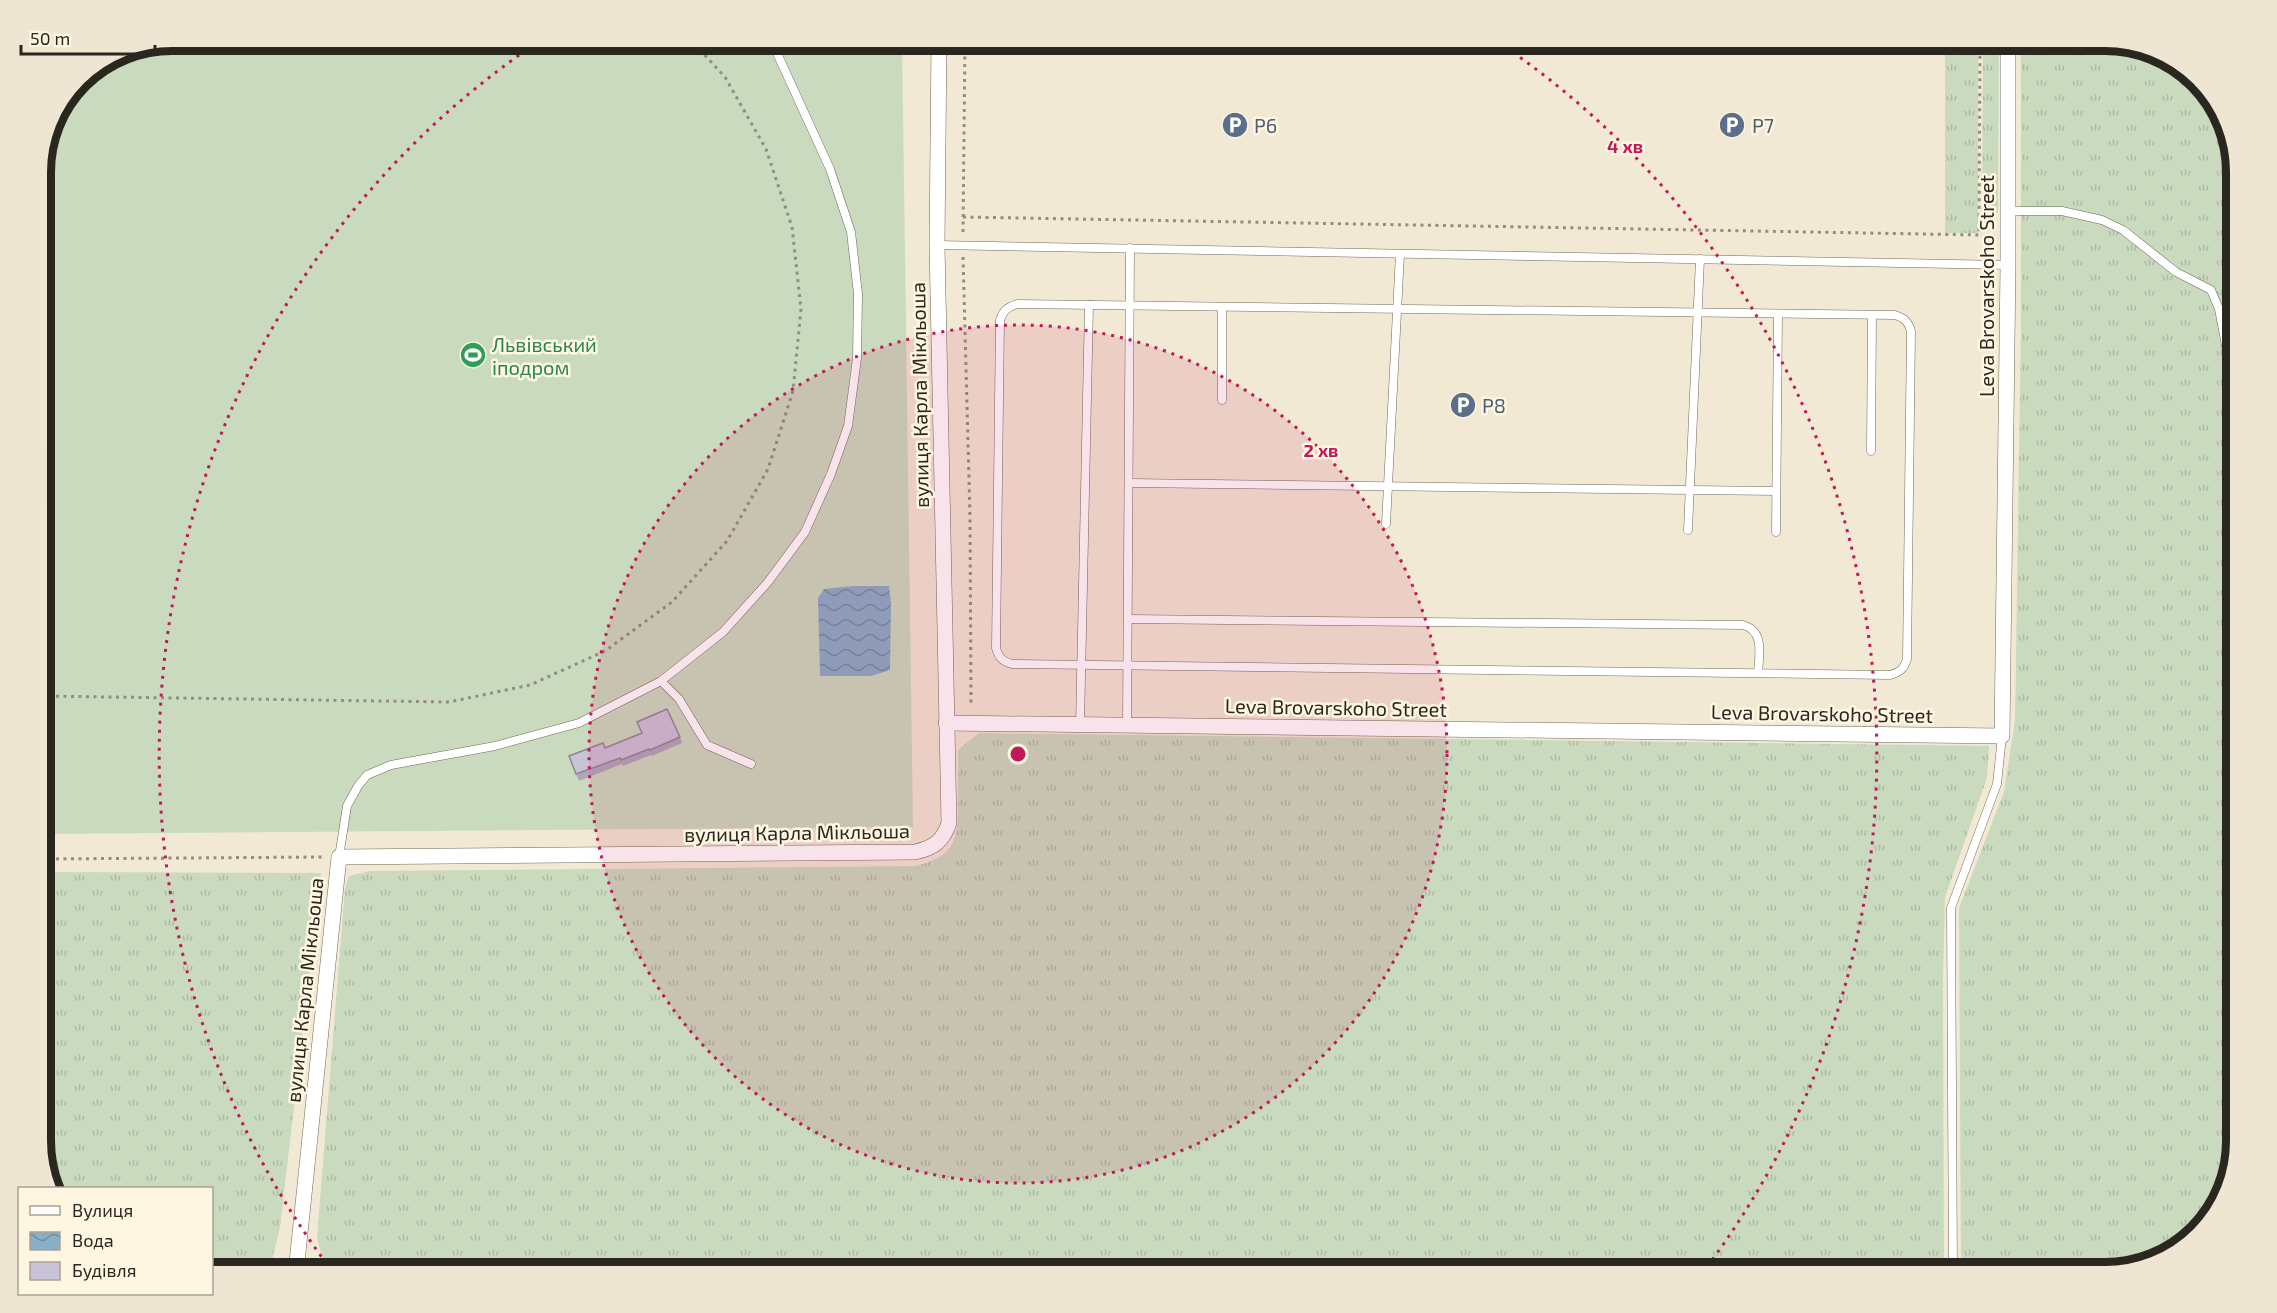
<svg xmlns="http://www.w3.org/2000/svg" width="2277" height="1313" viewBox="0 0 2277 1313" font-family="'Exo 2',sans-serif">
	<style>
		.grass { fill: url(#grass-tufts) }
		.pitch { fill: #c9dabe }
		.water { fill: url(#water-waves) }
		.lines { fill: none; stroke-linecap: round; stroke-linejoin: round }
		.lane-casing { stroke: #706957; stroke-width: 9 }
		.street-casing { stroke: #706957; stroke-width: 16 }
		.path { stroke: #938d7f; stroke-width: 3; stroke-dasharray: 3 4.5; stroke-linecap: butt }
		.lane { stroke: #fff; stroke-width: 8 }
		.street { stroke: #fff; stroke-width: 15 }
		.wall { fill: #aea7b8 }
		.building { fill: #cac2d6; stroke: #8d8896; stroke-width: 1.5 }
		.ring { fill: none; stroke: #c2185b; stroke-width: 3; stroke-dasharray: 3 6 }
		.labels { text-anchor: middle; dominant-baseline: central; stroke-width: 5; stroke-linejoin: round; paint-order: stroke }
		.service-label { font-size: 20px; fill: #4e5e75; stroke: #fff6e2; text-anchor: start }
		.street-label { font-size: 20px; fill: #2a2720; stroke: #fff6e2 }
		.leisure-label { font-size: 20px; fill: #27864d; stroke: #fff6e2; text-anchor: start }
		.rim { fill: none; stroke: #2a2720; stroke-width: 8 }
		.centre { fill: #c2185b; stroke: #fff6e2; stroke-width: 3 }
		.ring-label { font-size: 18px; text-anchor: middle; font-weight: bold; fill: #c2185b; stroke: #fff6e2; stroke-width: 5; stroke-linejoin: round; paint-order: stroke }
	</style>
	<defs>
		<pattern id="grass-tufts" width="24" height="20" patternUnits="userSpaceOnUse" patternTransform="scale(1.5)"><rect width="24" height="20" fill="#c9dabe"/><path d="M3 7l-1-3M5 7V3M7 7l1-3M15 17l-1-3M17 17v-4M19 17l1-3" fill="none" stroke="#adbba3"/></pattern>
		<pattern id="water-waves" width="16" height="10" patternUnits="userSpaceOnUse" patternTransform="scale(1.5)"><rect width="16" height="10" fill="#88afc6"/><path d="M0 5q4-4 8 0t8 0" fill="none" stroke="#6f8ea0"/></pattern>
	</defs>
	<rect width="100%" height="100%" fill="#f1e9d4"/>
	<g class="grass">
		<rect x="1945" y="41" width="33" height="192"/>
		<path d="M 1983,41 L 1999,41 L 1998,213 L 1982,213 Z"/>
		<path d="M 2021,41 L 2105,41 L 2170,58 L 2219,106 L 2236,164 L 2236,1141 L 2219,1206 L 2171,1255 L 2105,1272 L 1961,1272 L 1959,908 L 2004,792 L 2015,720 L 2021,328 Z"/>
		<path d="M 979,733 L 1989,746 L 1987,778 L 1945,897 L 1943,981 L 1944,1272 L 326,1272 L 317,1238 L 345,888 L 349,876 L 370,871 L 916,866 C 956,856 958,839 958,801 C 958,784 958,767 958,750 Z"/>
		<path d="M 41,872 L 321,873 L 280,1227 L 269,1272 L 212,1272 L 212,1188 L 53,1188 L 41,1149 Z"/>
	</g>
	<path class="pitch" d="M 172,40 L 902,41 L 913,827 L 41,834 L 41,164 L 51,121 L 79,79 L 122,50 Z"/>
	<path class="water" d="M 852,586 L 889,586 L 891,603 L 890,670 L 871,676 L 820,676 L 818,598 L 824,589 Z"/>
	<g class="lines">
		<g class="lane-casing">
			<g id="lane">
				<path d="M 2008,211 L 2062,211 L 2102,220 L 2123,230 L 2176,272 L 2211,290 L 2219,309 L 2227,351 L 2228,392 L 2236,433"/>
				<path d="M 937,245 L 2008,265"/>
				<path d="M 1017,304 L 1895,315 C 1904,318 1908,321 1911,331 L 1907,659 C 1904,669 1900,672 1890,675 L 1012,664 C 1002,661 999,658 996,648 L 1000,320 C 1003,311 1007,307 1017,304 Z"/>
				<path d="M 1222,307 L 1222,400"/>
				<path d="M 1871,451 L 1872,315"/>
				<path d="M 1129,483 L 1776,491"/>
				<path d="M 1386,524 L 1400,254"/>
				<path d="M 1688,530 L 1700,259"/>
				<path d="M 1776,532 L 1778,314"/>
				<path d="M 1128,619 L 1743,625 C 1765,631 1759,655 1758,673"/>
				<path d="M 661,681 L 679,699 L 707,745 L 751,764"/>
				<path d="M 1080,725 L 1089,305"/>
				<path d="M 1127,725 L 1130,248"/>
				<path d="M 339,857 L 347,806 L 358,786 L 367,775 L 391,765 L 495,746 L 579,723 L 661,681 L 723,632 L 768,582 L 805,532 L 831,474 L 848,426 L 857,358 L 858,294 L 851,232 L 830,169 L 771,40"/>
				<path d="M 1953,1272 L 1951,908 L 1997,784 L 2002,736"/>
			</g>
		</g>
		<g class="street-casing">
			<g id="street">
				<path d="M 946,723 L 2002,736 L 2008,265 L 2008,40"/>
				<path d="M 296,1272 L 339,857 L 915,852 C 934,848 943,841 949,823 L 937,245 L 939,40"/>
			</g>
		</g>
		<g class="path">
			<path d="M 963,217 L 1979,235 L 1980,40"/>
			<path d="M 963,232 L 965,40"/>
			<path d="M 963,257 L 970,516 L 971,706"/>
			<path d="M 2227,293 L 2236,298"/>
			<path d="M 41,696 L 449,702 L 530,685 L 605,651 L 672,602 L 727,541 L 768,469 L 793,391 L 801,309 L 792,227 L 766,149 L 725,77 L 691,40"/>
			<path d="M 41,859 L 324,857"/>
		</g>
		<use href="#lane" class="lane"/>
		<use href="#street" class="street"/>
	</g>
	<path class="wall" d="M 637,722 L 680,737 L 682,743 L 652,756 L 651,755 L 623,766 L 622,764 L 579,781 L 569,756 L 605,748 L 642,733 Z"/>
	<path class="building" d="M 667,709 L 680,737 L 650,750 L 649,749 L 621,760 L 620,758 L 576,774 L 569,756 L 603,743 L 605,748 L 642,733 L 637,722 Z"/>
	<circle cx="1018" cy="754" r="429" fill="#c2185b" fill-opacity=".12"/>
	<g class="ring">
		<circle cx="1018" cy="754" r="429"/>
		<path d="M332 1271A859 859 0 0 1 538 42M1498 42A859 859 0 0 1 1704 1271"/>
	</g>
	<defs>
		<g id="parking-disc" transform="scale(1.35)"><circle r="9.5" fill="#5c6f8a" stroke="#fff6e2"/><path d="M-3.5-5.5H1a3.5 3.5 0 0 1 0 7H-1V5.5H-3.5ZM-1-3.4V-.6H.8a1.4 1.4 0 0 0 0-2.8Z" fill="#fff"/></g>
		<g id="stadium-disc" transform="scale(1.35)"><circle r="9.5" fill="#2e9e5b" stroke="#fff6e2"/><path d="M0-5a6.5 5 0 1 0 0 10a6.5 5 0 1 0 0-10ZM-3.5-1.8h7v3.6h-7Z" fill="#fff"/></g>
	</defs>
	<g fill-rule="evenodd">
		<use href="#parking-disc" x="1235" y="125"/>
		<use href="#parking-disc" x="1732" y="125"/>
		<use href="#stadium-disc" x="473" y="355"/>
		<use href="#parking-disc" x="1463" y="405"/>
	</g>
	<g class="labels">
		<g class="service-label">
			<text x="1254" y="125">P6</text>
			<text x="1752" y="125">P7</text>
			<text x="1482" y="405">P8</text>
		</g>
		<g class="street-label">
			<text transform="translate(1986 286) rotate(-90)">Leva Brovarskoho Street</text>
			<text transform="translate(919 395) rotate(-91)">вулиця Карла Мікльоша</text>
			<text transform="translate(1336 707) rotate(1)">Leva Brovarskoho Street</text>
			<text transform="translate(1822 713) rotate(1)">Leva Brovarskoho Street</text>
			<text transform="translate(797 832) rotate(-1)">вулиця Карла Мікльоша</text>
			<text transform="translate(304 990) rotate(-84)">вулиця Карла Мікльоша</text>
		</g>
		<g class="leisure-label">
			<text x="492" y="344">Львівський<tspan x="492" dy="23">іподром</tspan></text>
		</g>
	</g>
	<path d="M0 0H2277V1313H0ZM172 51H2105A121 121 0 0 1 2226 172V1141A121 121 0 0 1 2105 1262H172A121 121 0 0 1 51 1141V172A121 121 0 0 1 172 51Z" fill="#eee5d2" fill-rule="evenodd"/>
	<path class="rim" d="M172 51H2105A121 121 0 0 1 2226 172V1141A121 121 0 0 1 2105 1262H172A121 121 0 0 1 51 1141V172A121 121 0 0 1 172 51Z"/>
	<circle cx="1018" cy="754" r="9" class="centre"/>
	<g class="ring-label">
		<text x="1625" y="153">4 хв</text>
		<text x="1321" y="457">2 хв</text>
	</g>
	<rect x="18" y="1187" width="195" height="108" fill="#fff6e2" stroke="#aaa394" stroke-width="1.5"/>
	<rect x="30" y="1206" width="30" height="9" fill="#ffffff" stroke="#aaa394" stroke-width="1.5"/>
	<text x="72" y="1217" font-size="18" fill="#2a2720">Вулиця</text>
	<rect x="30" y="1232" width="30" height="18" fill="url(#water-waves)" stroke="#aaa394" stroke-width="1.5"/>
	<text x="72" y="1247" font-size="18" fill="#2a2720">Вода</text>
	<rect x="30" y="1262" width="30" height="18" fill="#cac2d6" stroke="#aaa394" stroke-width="1.5"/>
	<text x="72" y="1277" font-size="18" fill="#2a2720">Будівля</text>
	<path d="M21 45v9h134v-9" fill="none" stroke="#2a2720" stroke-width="3"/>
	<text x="30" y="45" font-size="18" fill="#2a2720" stroke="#fff6e2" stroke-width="4.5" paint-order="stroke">50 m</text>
</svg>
